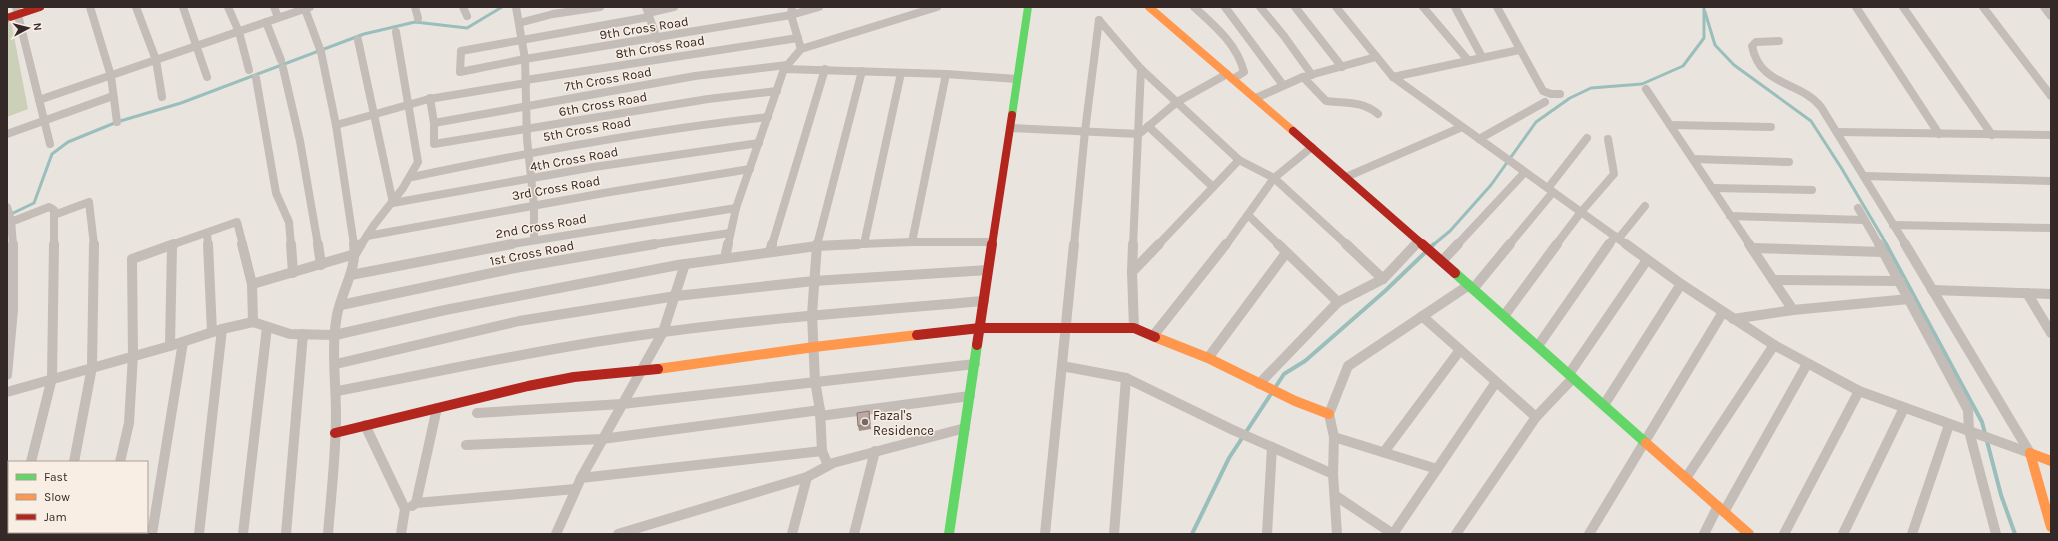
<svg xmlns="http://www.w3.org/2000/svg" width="2058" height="541" viewBox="0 0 2058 541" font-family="Karla,sans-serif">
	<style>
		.green { fill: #ccd0b8 }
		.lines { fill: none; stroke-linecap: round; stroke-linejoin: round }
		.stream-far1 { stroke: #9abebb; stroke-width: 3 }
		.stream { stroke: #9abebb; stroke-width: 4 }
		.street-far1 { stroke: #c3bcb7; stroke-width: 8 }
		.street { stroke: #c3bcb7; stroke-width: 10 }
		.fast-far1 { stroke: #63d668; stroke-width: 8 }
		.fast { stroke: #63d668; stroke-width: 10 }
		.slow-far1 { stroke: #ff974d; stroke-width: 8 }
		.slow { stroke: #ff974d; stroke-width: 10 }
		.jam-far1 { stroke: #b3261e; stroke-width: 8 }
		.jam { stroke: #b3261e; stroke-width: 10 }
		.wall { fill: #a39089 }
		.building { fill: #bea79f; stroke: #85756f }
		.poi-dot { fill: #746a66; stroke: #f8eee4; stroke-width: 1.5 }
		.labels { text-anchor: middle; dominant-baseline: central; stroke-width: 3; stroke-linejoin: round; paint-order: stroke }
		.street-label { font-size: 13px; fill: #342926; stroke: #f8eee4 }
		.poi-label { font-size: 13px; fill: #342926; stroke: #f8eee4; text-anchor: start }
	</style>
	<rect width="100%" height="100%" fill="#eae4de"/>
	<path class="green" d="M 11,21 L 28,109 L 7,117 L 7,22 Z"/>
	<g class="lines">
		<g class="stream-far1">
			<path d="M 1705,12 L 1715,45 L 1734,65 L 1811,121 L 1842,169 L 1887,245"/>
			<path d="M 9,215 L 34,203 L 52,154 L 68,142 L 117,122 L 181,103 L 364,34 L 415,22 L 467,28 L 502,7"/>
			<path d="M 1433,245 L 1450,231 L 1491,185 L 1536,122 L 1570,98 L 1591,88 L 1642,84 L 1683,66 L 1704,38 L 1704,7"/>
		</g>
		<g class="stream">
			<path d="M 1886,244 L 1982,422 L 2001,495 L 2015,534"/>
			<path d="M 1192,534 L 1229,458 L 1284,374 L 1305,361 L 1385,291 L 1434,244"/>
		</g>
		<g class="street-far1">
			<path d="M 16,7 L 50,144"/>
			<path d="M 90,7 L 111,76 L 117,122"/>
			<path d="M 136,7 L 156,60 L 162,97"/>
			<path d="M 183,7 L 207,77"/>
			<path d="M 228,7 L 239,32 L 249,70"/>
			<path d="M 274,7 L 278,17"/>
			<path d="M 415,7 L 418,18"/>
			<path d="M 463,7 L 467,16"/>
			<path d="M 516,7 L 525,59 L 527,139 L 534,206 L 534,240"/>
			<path d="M 646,7 L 657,39"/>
			<path d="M 1194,7 C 1215,26 1237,44 1244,72 L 1233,79"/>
			<path d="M 1225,7 L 1283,85"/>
			<path d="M 1260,7 L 1284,36 L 1312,75"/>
			<path d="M 1295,7 L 1342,67"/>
			<path d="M 1336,7 L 1393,77 L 1627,245"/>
			<path d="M 1423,7 L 1468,60"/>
			<path d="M 1455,7 L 1482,57"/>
			<path d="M 1497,7 L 1543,91 L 1551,94 L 1560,94"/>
			<path d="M 1856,7 L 1939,134"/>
			<path d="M 1903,7 L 1992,135"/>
			<path d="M 1983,7 L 2051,96"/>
			<path d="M 2044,7 L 2051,16"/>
			<path d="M 305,9 L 321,52 L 336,125 L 354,245"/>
			<path d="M 648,13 L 674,7"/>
			<path d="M 649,17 L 461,51 L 460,72 L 525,59 L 791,15 L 819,7"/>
			<path d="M 1099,20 L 1141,69 L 1239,160 L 1274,178 L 1347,245"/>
			<path d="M 266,22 L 281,60"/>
			<path d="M 519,23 L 553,14 L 600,7"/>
			<path d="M 358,40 L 393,203 L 594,167 L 759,143"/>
			<path d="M 1779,41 L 1756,42 L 1752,46 C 1760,87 1799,80 1821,107 L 1906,245"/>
			<path d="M 801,49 L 937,7"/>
			<path d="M 283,68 L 300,141 L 318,245"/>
			<path d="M 784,69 L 946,74 L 1017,79"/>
			<path d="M 1303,77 L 1326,101 C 1345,103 1363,101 1378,114"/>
			<path d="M 1393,77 L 1519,50"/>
			<path d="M 256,78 L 276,193 L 289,222 L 291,245"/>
			<path d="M 526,80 L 798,38"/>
			<path d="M 1646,89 L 1750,245"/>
			<path d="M 430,98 L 434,123 L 434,144 L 708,99 L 777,91"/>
			<path d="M 1256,98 L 1303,77 L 1376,57"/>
			<path d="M 39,100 L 310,7"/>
			<path d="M 434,123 L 695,76 L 787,65"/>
			<path d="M 336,125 L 429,99 L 526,83"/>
			<path d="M 1670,125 L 1771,127"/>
			<path d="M 1148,126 L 1213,187"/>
			<path d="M 1010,128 L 1139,134 L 1177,102 L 1227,74"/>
			<path d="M 1838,132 L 2051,135"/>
			<path d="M 7,134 L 113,96"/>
			<path d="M 1479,139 L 1545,102"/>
			<path d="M 1693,159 L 1789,162"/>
			<path d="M 1864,176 L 2051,181"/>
			<path d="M 412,177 C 530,152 648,130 768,117"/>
			<path d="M 1346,177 L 1462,127"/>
			<path d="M 1548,188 L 1587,138"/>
			<path d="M 1712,188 L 1812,190"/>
			<path d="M 7,207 L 11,220 L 13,245"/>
			<path d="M 1858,208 L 1879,245"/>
			<path d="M 54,215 L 89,202 L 94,245"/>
			<path d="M 1248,215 L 1279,245"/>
			<path d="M 1730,216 L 1864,220"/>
			<path d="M 11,222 L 49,207 L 54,210 L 54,245"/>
			<path d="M 1893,225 L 2051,228"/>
			<path d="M 207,233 L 208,245"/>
			<path d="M 367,236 L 604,193 L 750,169"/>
			<path d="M 1619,238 L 1645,206"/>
			<path d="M 912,242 L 946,74"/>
			<path d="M 864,244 L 901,73"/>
			<path d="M 171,245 L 237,222 L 243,245"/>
			<path d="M 361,245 L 374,225 L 403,188 L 418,162 L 396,32"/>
			<path d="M 506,245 L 736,208"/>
			<path d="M 648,245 L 730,233"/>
			<path d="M 728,245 L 736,208 L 784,69 L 801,49 L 791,15 L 792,7"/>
			<path d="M 772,245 L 825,69"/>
			<path d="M 817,245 L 862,71"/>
			<path d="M 835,245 L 912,242 L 993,242"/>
			<path d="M 1074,245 L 1085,131 L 1099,20"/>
			<path d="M 1133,245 L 1141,69"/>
			<path d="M 1158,245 L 1239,160"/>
			<path d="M 1226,245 L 1274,178 L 1312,147"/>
			<path d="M 1415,245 L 1419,241"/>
			<path d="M 1457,245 L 1525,172"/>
			<path d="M 1509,245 L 1553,192"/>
			<path d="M 1556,245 L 1581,212 L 1614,174 L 1608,139"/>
			<path d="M 1609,245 L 1615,236"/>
		</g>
		<g class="street">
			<path d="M 208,244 L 212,332"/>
			<path d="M 242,244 L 252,284 L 253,322"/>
			<path d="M 291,244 L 293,273"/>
			<path d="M 318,244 L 321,265"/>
			<path d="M 817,244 L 812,315 L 815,381 L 820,410 L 822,451 L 828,465"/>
			<path d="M 1133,244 L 1132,272 L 1134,328"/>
			<path d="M 1278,244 L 1338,302"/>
			<path d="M 1346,244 L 1383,279"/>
			<path d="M 1626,244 L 1681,284 L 1774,345 L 1859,391 L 2030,453"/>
			<path d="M 1749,244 L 1793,310"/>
			<path d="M 1879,244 L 1968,410 L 1969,431 L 1996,534"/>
			<path d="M 1905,244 L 2030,453"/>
			<path d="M 1752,248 L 1883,252"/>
			<path d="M 770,252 L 772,244"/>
			<path d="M 725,258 L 728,244"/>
			<path d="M 1442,261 L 1458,244"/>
			<path d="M 1132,272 L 1159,244"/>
			<path d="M 351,275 L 512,244"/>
			<path d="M 1773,280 L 1900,281"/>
			<path d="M 252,284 L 355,254 L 361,244"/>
			<path d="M 1473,289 L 1510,244"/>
			<path d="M 1932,290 L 2051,294"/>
			<path d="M 2027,293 L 2051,333"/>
			<path d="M 341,305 L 515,268 L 655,244"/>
			<path d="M 1422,316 L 1536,417"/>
			<path d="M 1504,316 L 1557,244"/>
			<path d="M 1733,319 L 1793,310 L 1909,299"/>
			<path d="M 1153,336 L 1226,244"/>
			<path d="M 170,346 L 172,246"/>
			<path d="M 1538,346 L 1609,244"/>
			<path d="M 1208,358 L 1286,253"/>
			<path d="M 336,364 L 519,321 L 676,296 L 814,281 L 988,270"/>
			<path d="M 1062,366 L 1126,378 L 1233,430 L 1333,474"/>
			<path d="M 1569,374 L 1647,260"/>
			<path d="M 7,375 L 13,310 L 13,244"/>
			<path d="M 1259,384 L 1338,302 L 1383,279 L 1416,244"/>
			<path d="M 337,391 C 432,373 526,352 621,338 C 741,320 863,311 984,301"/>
			<path d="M 7,392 L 170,346 L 222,329 L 253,322 L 290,334 L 335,335 L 445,310 L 678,265 L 817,246 L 858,244"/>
			<path d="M 1604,405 L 1681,284"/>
			<path d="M 477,413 L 622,404 L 975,364"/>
			<path d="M 820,416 L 970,396"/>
			<path d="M 365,425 L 405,509 L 401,534"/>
			<path d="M 1334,437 L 1437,469"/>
			<path d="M 466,445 L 602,439 L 820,410"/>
			<path d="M 1384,452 L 1460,350"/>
			<path d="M 31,462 L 52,378 L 54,244"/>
			<path d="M 74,462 L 92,367 L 94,244"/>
			<path d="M 120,462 L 129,423 L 133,355 L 132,259 L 174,244"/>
			<path d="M 581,478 L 822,451"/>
			<path d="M 1686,478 L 1774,345"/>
			<path d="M 1336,496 L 1393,534 L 1496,382"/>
			<path d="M 416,503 L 575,489"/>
			<path d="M 412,506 L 416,503 L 437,408"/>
			<path d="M 1724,512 L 1807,364"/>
			<path d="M 12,532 L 12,534"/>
			<path d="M 61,534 L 62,532"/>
			<path d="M 103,534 L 104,532"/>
			<path d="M 152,534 L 183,342"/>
			<path d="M 199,534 L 222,329"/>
			<path d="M 243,534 L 267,327"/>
			<path d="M 286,534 L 303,334"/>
			<path d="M 328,534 C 331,495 336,455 336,415 C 336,383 331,347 337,315 C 342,290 357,270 354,244"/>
			<path d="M 556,534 L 581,478 L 663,332 L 685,264"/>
			<path d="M 618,534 L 807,477 L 833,463 L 965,428"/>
			<path d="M 792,534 L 807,477"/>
			<path d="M 854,534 L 875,451"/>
			<path d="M 1045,534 L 1074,244"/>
			<path d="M 1114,534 L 1126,378"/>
			<path d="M 1267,534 L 1272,447"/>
			<path d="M 1337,534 L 1333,474 L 1334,437 L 1329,414 L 1348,366 L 1469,285"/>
			<path d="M 1456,534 L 1536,417 L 1573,378"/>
			<path d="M 1589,534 L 1723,312"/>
			<path d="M 1704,534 L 1718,506"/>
			<path d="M 1784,534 L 1859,391"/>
			<path d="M 1843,534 L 1904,408"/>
			<path d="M 1912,534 L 1949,425"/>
		</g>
		<path class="fast-far1" d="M 1012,115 L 1028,7"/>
		<g class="fast">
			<path d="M 1455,273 L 1646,443"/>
			<path d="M 949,534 L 977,345"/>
		</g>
		<path class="slow-far1" d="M 1149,7 L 1293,131"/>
		<g class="slow">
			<path d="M 1155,337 L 1208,358 L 1295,401 L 1329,414"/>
			<path d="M 658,369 L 814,347 L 917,335"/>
			<path d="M 1646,443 L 1749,534"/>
			<path d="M 2030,453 L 2051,527"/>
			<path d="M 2030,453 L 2051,461"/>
		</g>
		<g class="jam-far1">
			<path d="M 7,18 L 40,7"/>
			<path d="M 1293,131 L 1423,245"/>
			<path d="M 992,245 L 1012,115"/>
		</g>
		<g class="jam">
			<path d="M 1422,244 L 1455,273"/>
			<path d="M 917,335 L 980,328 L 1134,328 L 1155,337"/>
			<path d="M 977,345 L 992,244"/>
			<path d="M 335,433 L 528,386 L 574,377 L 658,369"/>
		</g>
	</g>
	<path class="wall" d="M 869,411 L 871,429 L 859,431 L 858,426 Z"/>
	<path class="building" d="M 869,411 L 870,424 L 858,426 L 857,413 Z"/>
	<circle class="poi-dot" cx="865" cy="422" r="4"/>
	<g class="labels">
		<g class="street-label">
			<text transform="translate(644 28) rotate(-9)">9th Cross Road</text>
			<text transform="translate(660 47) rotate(-9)">8th Cross Road</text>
			<text transform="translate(608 79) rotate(-10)">7th Cross Road</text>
			<text transform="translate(603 104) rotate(-10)">6th Cross Road</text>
			<text transform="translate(587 129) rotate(-10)">5th Cross Road</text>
			<text transform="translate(574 159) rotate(-10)">4th Cross Road</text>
			<text transform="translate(556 188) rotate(-10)">3rd Cross Road</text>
			<text transform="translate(541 226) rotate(-10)">2nd Cross Road</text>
			<text transform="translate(532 253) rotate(-11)">1st Cross Road</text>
		</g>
		<g class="poi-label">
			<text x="873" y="415">Fazal's<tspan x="873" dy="15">Residence</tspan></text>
		</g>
	</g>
	<rect width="2058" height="541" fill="none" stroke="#342926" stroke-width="16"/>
	<rect x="8" y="461" width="140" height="72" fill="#f8eee4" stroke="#aa9f98"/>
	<rect x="16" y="474" width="20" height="6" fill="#63d668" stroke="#aa9f98"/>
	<text x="44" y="481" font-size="12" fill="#342926">Fast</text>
	<rect x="16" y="494" width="20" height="6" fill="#ff974d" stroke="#aa9f98"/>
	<text x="44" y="501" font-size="12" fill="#342926">Slow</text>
	<rect x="16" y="514" width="20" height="6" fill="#b3261e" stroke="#aa9f98"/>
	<text x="44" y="521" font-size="12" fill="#342926">Jam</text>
	<g transform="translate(28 28) rotate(83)" stroke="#f8eee4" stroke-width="3" paint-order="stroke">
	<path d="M0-3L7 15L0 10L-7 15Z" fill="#342926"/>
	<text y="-6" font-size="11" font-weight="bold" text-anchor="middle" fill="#342926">N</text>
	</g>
</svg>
